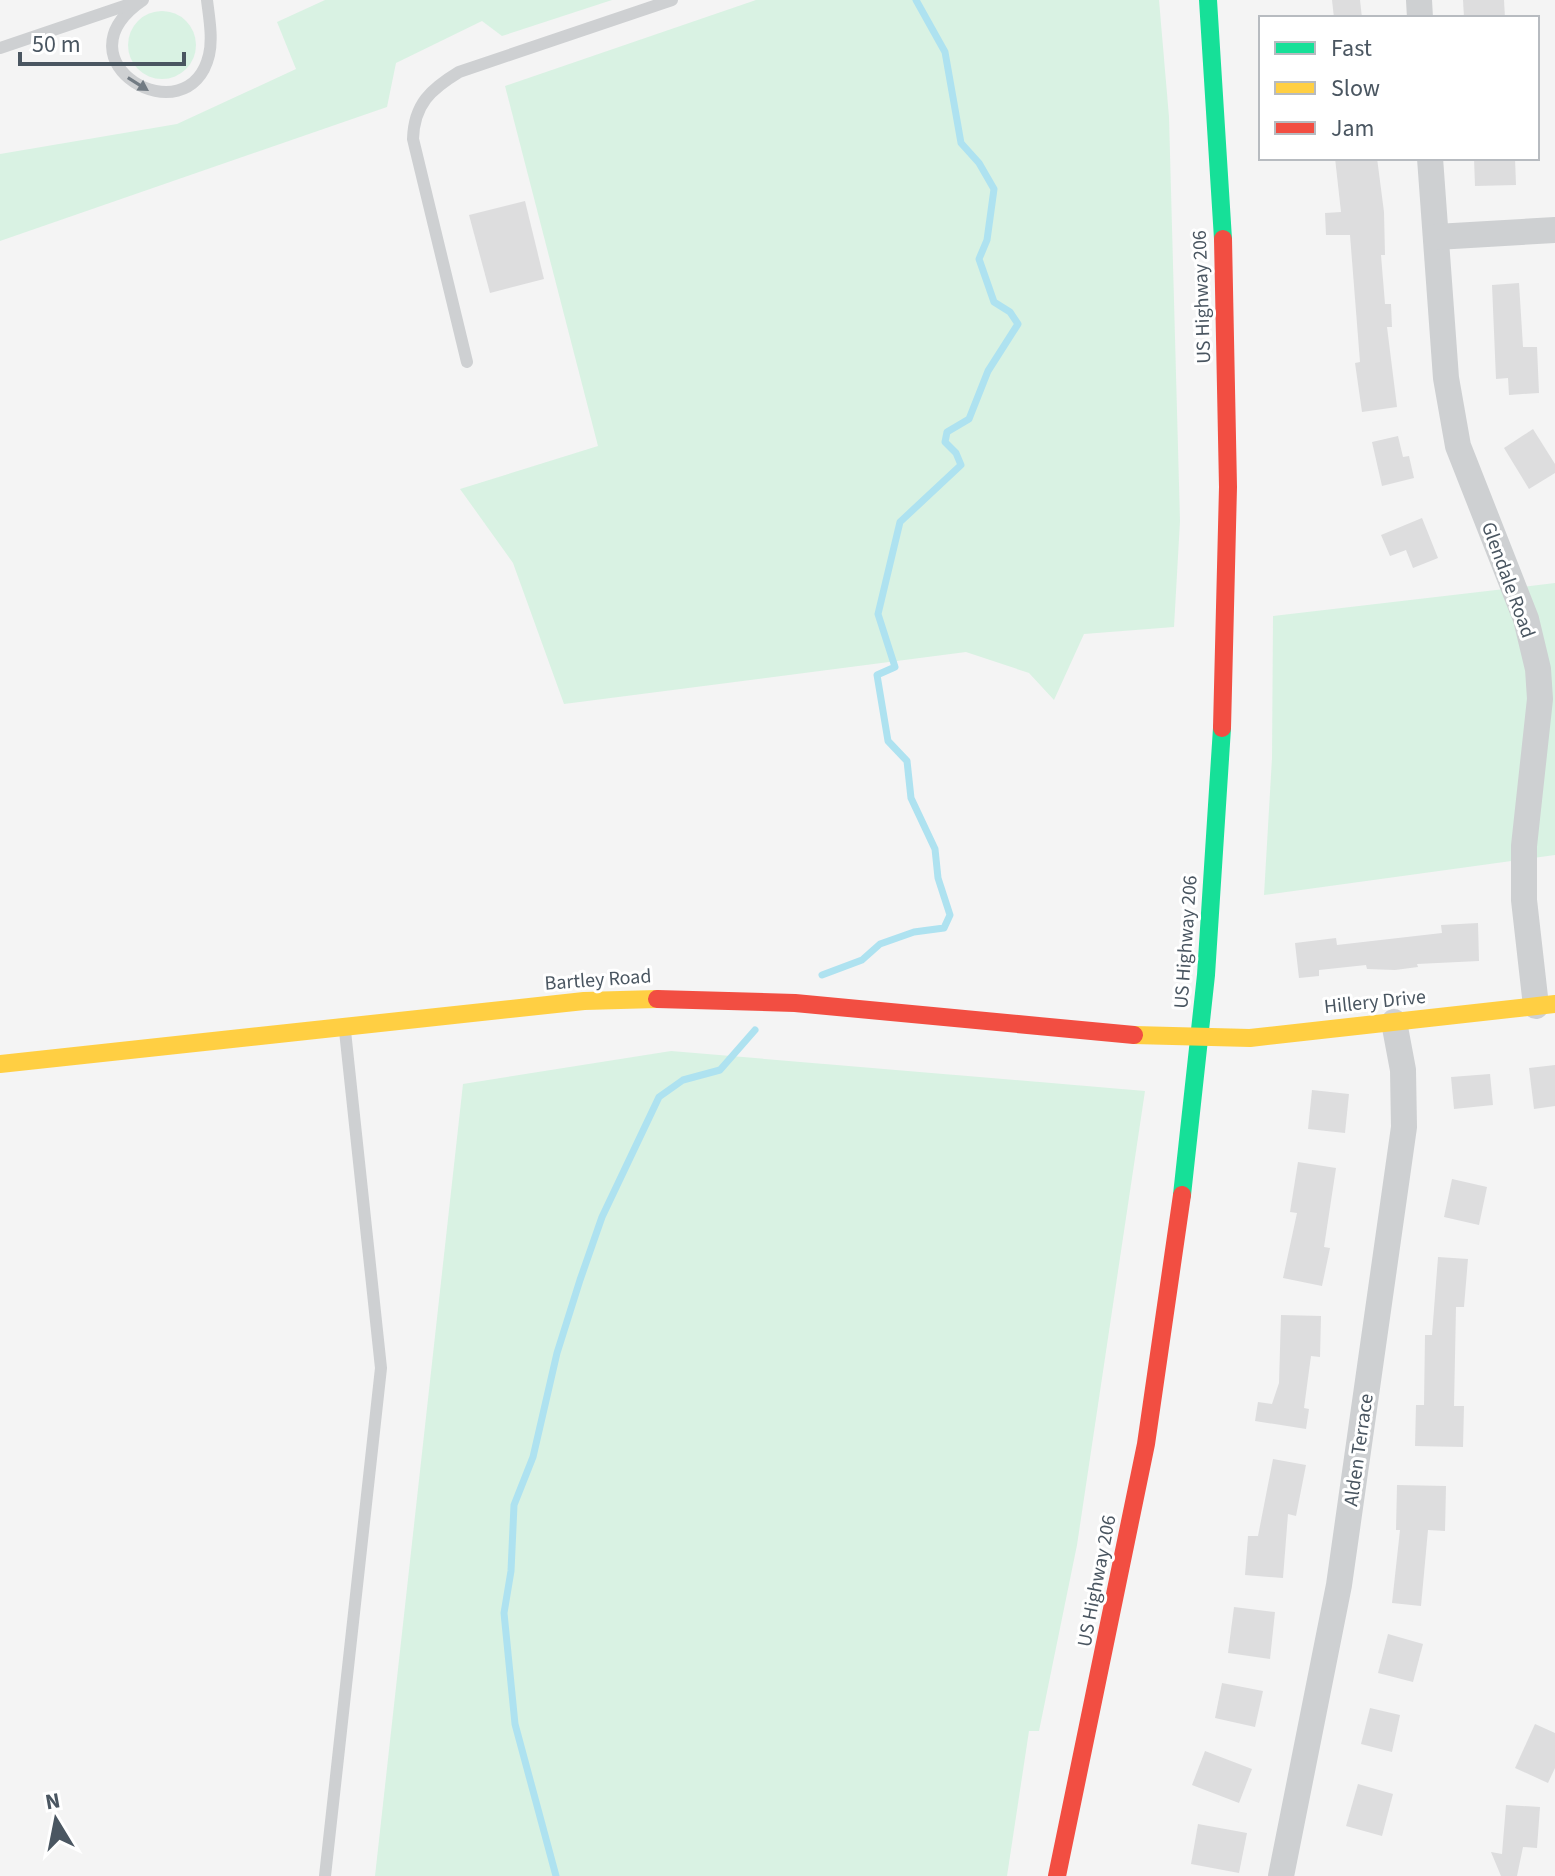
<svg xmlns="http://www.w3.org/2000/svg" width="1555" height="1876" viewBox="0 0 1555 1876" font-family="'Source Sans 3',sans-serif">
	<style>
		.green { fill: #d9f2e3 }
		.lines { fill: none; stroke-linecap: round; stroke-linejoin: round }
		.stream { stroke: #aee2f0; stroke-width: 7 }
		.building { fill: #ddddde }
		.lane { stroke: #ced0d2; stroke-width: 12 }
		.street { stroke: #ced0d2; stroke-width: 26 }
		.fast { stroke: #16e098; stroke-width: 18 }
		.slow { stroke: #ffcf43; stroke-width: 18 }
		.jam { stroke: #f24e42; stroke-width: 18 }
		.oneway { fill: #727b83 }
		.labels { text-anchor: middle; dominant-baseline: central; stroke-width: 6; stroke-linejoin: round; paint-order: stroke }
		.street-label { font-size: 20px; fill: #4a5661; stroke: #fff }
	</style>
	<rect width="100%" height="100%" fill="#f4f4f4"/>
	<g class="green">
		<path d="M 325,0 L 612,0 L 502,36 L 482,21 L 396,63 L 387,107 L 0,241 L 0,154 L 177,124 L 296,69 L 277,22 Z"/>
		<path d="M 756,0 L 1159,0 L 1169,117 L 1180,521 L 1174,627 L 1084,634 L 1054,700 L 1029,673 L 966,652 L 564,704 L 513,563 L 460,489 L 598,446 L 505,86 Z"/>
		<circle cx="162" cy="45" r="34"/>
		<path d="M 1555,583 L 1555,855 L 1264,895 L 1272,758 L 1273,616 Z"/>
		<path d="M 671,1051 L 1145,1091 L 1077,1545 L 1039,1731 L 1029,1731 L 1007,1876 L 375,1876 L 463,1084 Z"/>
	</g>
	<g class="lines">
		<g class="stream">
			<path d="M 822,975 L 862,960 L 880,944 L 914,932 L 944,928 L 950,915 L 938,878 L 935,849 L 911,798 L 907,761 L 888,741 L 877,675 L 895,667 L 878,614 L 900,522 L 961,465 L 956,453 L 945,442 L 947,432 L 969,419 L 988,371 L 1018,324 L 1010,312 L 994,302 L 979,259 L 987,240 L 994,189 L 979,163 L 961,143 L 945,52 L 916,0"/>
			<path d="M 556,1876 L 515,1724 L 504,1613 L 511,1571 L 514,1505 L 533,1457 L 557,1353 L 580,1280 L 602,1217 L 659,1097 L 683,1080 L 720,1070 L 755,1030"/>
		</g>
	</g>
	<g class="building">
		<path d="M 1332,0 L 1360,0 L 1362,18 L 1334,18 Z"/>
		<path d="M 1463,0 L 1504,0 L 1505,18 L 1464,18 Z"/>
		<path d="M 1335,158 L 1377,158 L 1384,212 L 1385,255 L 1381,255 L 1385,304 L 1391,304 L 1392,327 L 1387,327 L 1397,407 L 1362,412 L 1355,363 L 1360,362 L 1350,235 L 1326,235 L 1325,213 L 1341,212 Z"/>
		<path d="M 1474,158 L 1515,158 L 1516,185 L 1475,186 Z"/>
		<path d="M 525,201 L 544,279 L 490,293 L 469,215 Z"/>
		<path d="M 1519,283 L 1523,347 L 1537,347 L 1539,393 L 1509,395 L 1508,378 L 1496,379 L 1492,285 Z"/>
		<path d="M 1533,429 L 1555,464 L 1555,473 L 1529,489 L 1504,448 Z"/>
		<path d="M 1398,436 L 1403,457 L 1409,456 L 1414,478 L 1382,486 L 1372,442 Z"/>
		<path d="M 1422,518 L 1438,558 L 1413,568 L 1406,550 L 1390,556 L 1381,535 Z"/>
		<path d="M 1478,923 L 1479,961 L 1417,964 L 1418,967 L 1395,970 L 1367,969 L 1366,965 L 1319,970 L 1319,976 L 1299,978 L 1295,943 L 1336,938 L 1337,945 L 1442,933 L 1441,925 Z"/>
		<path d="M 1555,1065 L 1555,1106 L 1534,1109 L 1529,1068 Z"/>
		<path d="M 1490,1074 L 1493,1105 L 1454,1109 L 1451,1077 Z"/>
		<path d="M 1312,1090 L 1349,1094 L 1345,1133 L 1308,1129 Z"/>
		<path d="M 1298,1162 L 1336,1168 L 1324,1247 L 1330,1248 L 1322,1286 L 1283,1278 L 1297,1213 L 1290,1212 Z"/>
		<path d="M 1452,1179 L 1487,1187 L 1479,1225 L 1444,1217 Z"/>
		<path d="M 1438,1257 L 1468,1259 L 1464,1307 L 1456,1307 L 1454,1406 L 1464,1406 L 1463,1447 L 1415,1446 L 1416,1405 L 1424,1405 L 1425,1335 L 1432,1335 Z"/>
		<path d="M 1281,1315 L 1321,1316 L 1320,1357 L 1311,1356 L 1304,1408 L 1309,1409 L 1306,1429 L 1255,1421 L 1258,1402 L 1272,1404 L 1279,1383 Z"/>
		<path d="M 1273,1459 L 1306,1465 L 1296,1516 L 1288,1514 L 1283,1578 L 1245,1575 L 1248,1536 L 1258,1536 Z"/>
		<path d="M 1397,1485 L 1446,1486 L 1445,1531 L 1428,1530 L 1421,1606 L 1392,1603 L 1400,1530 L 1396,1530 Z"/>
		<path d="M 1234,1607 L 1275,1612 L 1270,1659 L 1228,1653 Z"/>
		<path d="M 1388,1634 L 1423,1644 L 1413,1682 L 1378,1673 Z"/>
		<path d="M 1222,1683 L 1263,1691 L 1255,1727 L 1215,1718 Z"/>
		<path d="M 1370,1708 L 1400,1715 L 1392,1752 L 1361,1744 Z"/>
		<path d="M 1535,1724 L 1555,1733 L 1555,1768 L 1548,1783 L 1515,1768 Z"/>
		<path d="M 1205,1751 L 1252,1769 L 1239,1803 L 1192,1785 Z"/>
		<path d="M 1358,1784 L 1393,1794 L 1382,1836 L 1346,1826 Z"/>
		<path d="M 1506,1805 L 1540,1807 L 1537,1848 L 1523,1847 L 1517,1876 L 1501,1876 L 1491,1852 L 1502,1854 Z"/>
		<path d="M 1198,1824 L 1247,1833 L 1239,1873 L 1191,1864 Z"/>
	</g>
	<g class="lines">
		<g class="lane">
			<path d="M 143,0 C 52,62 189,139 209,55 C 213,38 209,17 207,0"/>
			<path d="M 0,48 L 136,2"/>
			<path d="M 467,362 L 413,139 C 414,104 431,89 459,72 L 672,0"/>
			<path d="M 325,1876 L 381,1368 L 345,1031"/>
		</g>
		<g class="street">
			<path d="M 1419,0 L 1420,18"/>
			<path d="M 1430,158 L 1446,378 L 1458,446 L 1526,619 L 1538,669 L 1540,699 L 1524,846 L 1524,900 L 1536,1006"/>
			<path d="M 1436,237 L 1555,230"/>
			<path d="M 1281,1876 L 1339,1585 L 1404,1127 L 1403,1070 L 1394,1022"/>
		</g>
		<g class="fast">
			<path d="M 1208,0 L 1223,239"/>
			<path d="M 1182,1195 L 1206,975 L 1222,728"/>
		</g>
		<g class="slow">
			<path d="M 1134,1035 L 1250,1038 L 1555,1004"/>
			<path d="M 0,1064 L 584,1001 L 657,999"/>
		</g>
		<g class="jam">
			<path d="M 1222,728 L 1228,487 L 1223,239"/>
			<path d="M 657,999 L 795,1003 L 1134,1035"/>
			<path d="M 1057,1876 L 1146,1444 L 1182,1195"/>
		</g>
	</g>
	<defs><path id="oneway-solid" d="M-6-.8H1V-3.2L6.5 0L1 3.2V.8H-6Z" transform="scale(2)"/></defs>
	<use class="oneway" href="#oneway-solid" transform="translate(138 84) rotate(32)"/>
	<g class="labels">
		<g class="street-label">
			<text transform="translate(1202 297) rotate(-92)">US Highway 206</text>
			<text transform="translate(1508 580) rotate(70)">Glendale Road</text>
			<text transform="translate(1186 942) rotate(-86)">US Highway 206</text>
			<text transform="translate(598 980) rotate(-4)">Bartley Road</text>
			<text transform="translate(1375 1002) rotate(-6)">Hillery Drive</text>
			<text transform="translate(1359 1450) rotate(-82)">Alden Terrace</text>
			<text transform="translate(1097 1581) rotate(-79)">US Highway 206</text>
		</g>
	</g>
	<rect x="1259" y="16" width="280" height="144" fill="#ffffff" stroke="#b7bbc0" stroke-width="2"/>
	<rect x="1275" y="42" width="40" height="12" fill="#16e098" stroke="#b7bbc0" stroke-width="2"/>
	<text x="1331" y="56" font-size="24" fill="#4a5661">Fast</text>
	<rect x="1275" y="82" width="40" height="12" fill="#ffcf43" stroke="#b7bbc0" stroke-width="2"/>
	<text x="1331" y="96" font-size="24" fill="#4a5661">Slow</text>
	<rect x="1275" y="122" width="40" height="12" fill="#f24e42" stroke="#b7bbc0" stroke-width="2"/>
	<text x="1331" y="136" font-size="24" fill="#4a5661">Jam</text>
	<g transform="translate(56 1820) rotate(350)" stroke="#ffffff" stroke-width="6" paint-order="stroke">
	<path d="M0-6L14 30L0 20L-14 30Z" fill="#4a5661"/>
	<text y="-12" font-size="22" font-weight="bold" text-anchor="middle" fill="#4a5661">N</text>
	</g>
	<path d="M20 52v12h164v-12" fill="none" stroke="#4a5661" stroke-width="4"/>
	<text x="32" y="52" font-size="24" fill="#4a5661" stroke="#ffffff" stroke-width="6" paint-order="stroke">50 m</text>
</svg>
